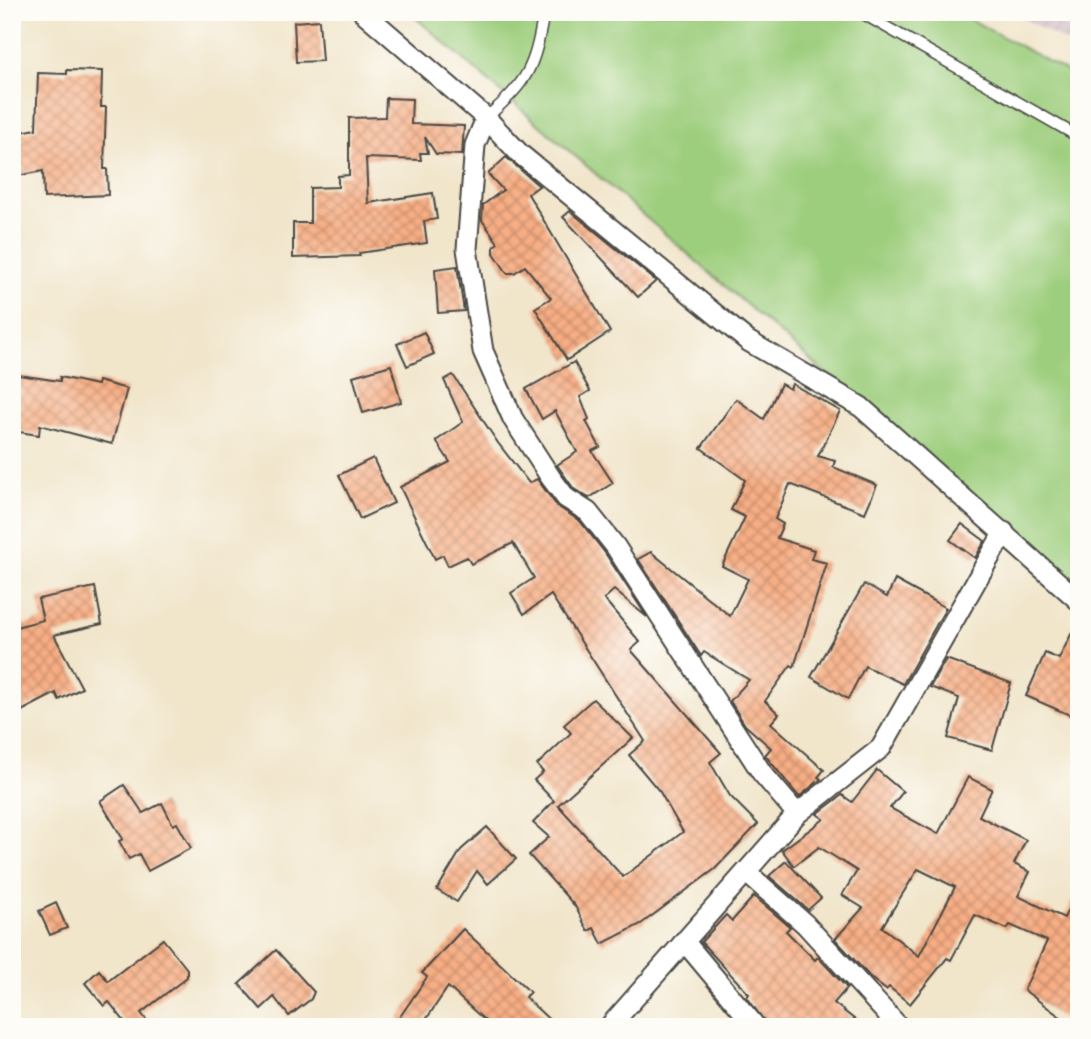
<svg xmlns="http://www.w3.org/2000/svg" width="1091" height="1039" viewBox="0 0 1091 1039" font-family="'Architects Daughter',sans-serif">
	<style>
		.industrial { fill: url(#industrial-furrows) }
		.green { fill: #9dce7d; stroke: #647c54; stroke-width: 2 }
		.building { fill: url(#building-cross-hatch); fill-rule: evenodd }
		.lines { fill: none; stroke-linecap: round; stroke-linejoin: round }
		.lane-casing { stroke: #494743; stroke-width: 13 }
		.street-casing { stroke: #494743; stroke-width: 23 }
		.lane { stroke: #fff; stroke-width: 10 }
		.street { stroke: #fff; stroke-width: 19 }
	</style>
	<defs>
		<pattern id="industrial-furrows" width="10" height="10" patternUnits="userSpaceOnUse" patternTransform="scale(1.75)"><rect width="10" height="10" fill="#d2bdc6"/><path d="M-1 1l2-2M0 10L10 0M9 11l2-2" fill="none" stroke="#b4a3aa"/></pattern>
		<pattern id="building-cross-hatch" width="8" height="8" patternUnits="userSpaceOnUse" patternTransform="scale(1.75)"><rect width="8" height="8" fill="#f8ae84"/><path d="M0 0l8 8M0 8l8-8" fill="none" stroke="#c98e6c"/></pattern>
	</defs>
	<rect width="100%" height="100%" fill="#fdfcf7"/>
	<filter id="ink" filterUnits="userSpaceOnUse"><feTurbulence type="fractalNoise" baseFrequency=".0143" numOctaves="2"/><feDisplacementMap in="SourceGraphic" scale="14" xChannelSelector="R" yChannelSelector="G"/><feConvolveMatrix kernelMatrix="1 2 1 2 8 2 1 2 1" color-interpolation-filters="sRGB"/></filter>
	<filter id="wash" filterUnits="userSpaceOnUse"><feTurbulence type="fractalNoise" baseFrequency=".00686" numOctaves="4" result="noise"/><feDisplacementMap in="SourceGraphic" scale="28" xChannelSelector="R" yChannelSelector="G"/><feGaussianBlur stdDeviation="1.57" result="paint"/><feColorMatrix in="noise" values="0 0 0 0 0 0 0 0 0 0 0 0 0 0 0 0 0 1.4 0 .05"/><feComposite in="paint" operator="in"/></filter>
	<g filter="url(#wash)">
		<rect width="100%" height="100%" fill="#f1e5ca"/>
		<path class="industrial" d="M 1012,12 L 1079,12 L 1079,49 Z"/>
		<path class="green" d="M 409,12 L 957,12 L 1079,78 L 1079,593 Z"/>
		<g id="blocks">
			<g class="building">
				<path d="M 319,20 L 322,61 L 296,62 L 294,22 Z"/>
				<path d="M 67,70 L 102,71 L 101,107 L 106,107 L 104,169 L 107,169 L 108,195 L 44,198 L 43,171 L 12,177 L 12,134 L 36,129 L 38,73 L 67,74 Z"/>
				<path d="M 386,98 L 412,99 L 411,124 L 464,126 L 462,155 L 436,154 L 425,137 L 428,153 L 420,153 L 421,160 L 366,158 L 368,203 L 433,193 L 437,219 L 424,221 L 427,243 L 359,253 L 360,256 L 293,258 L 293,223 L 310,223 L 310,188 L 338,187 L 338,176 L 349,175 L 349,118 L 385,117 Z"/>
				<path d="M 506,157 L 539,186 L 528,194 L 610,332 L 567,360 L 535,308 L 551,298 L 525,266 L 514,273 L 507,273 L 494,253 L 494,246 L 498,243 L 482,220 L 483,205 L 503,190 L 488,174 Z"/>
				<path d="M 570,211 L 656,281 L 638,297 L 563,217 Z"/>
				<path d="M 457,266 L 464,311 L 438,313 L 435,269 Z"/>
				<path d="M 424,332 L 434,354 L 407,366 L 397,344 Z"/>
				<path d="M 574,362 L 590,391 L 580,397 L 589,419 L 586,421 L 600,447 L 592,451 L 613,483 L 589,498 L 574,489 L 557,465 L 577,452 L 555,411 L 542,419 L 526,389 Z"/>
				<path d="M 391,365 L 401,402 L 363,413 L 353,376 Z"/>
				<path d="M 12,374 L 60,381 L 60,377 L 97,385 L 98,381 L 127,389 L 112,444 L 40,425 L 39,435 L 12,431 Z"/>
				<path d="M 453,375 L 498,443 L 529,483 L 537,479 L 557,506 L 580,521 L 605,553 L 647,617 L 614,590 L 604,599 L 640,642 L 631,650 L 721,753 L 710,762 L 730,796 L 758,824 L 715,869 L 641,924 L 602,944 L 594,928 L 588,931 L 575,906 L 529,855 L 549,837 L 533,823 L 554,801 L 534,780 L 543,772 L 537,765 L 571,733 L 564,725 L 593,699 L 633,738 L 558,805 L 623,877 L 683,832 L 660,792 L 629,755 L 645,741 L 551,595 L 524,614 L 511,593 L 534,578 L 513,543 L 471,564 L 467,557 L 448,566 L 443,555 L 435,559 L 400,487 L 450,462 L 436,441 L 463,422 L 444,380 Z"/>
				<path d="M 781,384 L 790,389 L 792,384 L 840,411 L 818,456 L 835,461 L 833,467 L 877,485 L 865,513 L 790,484 L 775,519 L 783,524 L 777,538 L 814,550 L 811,559 L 827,563 L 794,667 L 791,665 L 765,701 L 779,714 L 771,723 L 824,770 L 818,777 L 821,779 L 799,797 L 765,755 L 771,748 L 745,725 L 730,701 L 749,680 L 704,652 L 701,656 L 638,559 L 651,552 L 730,616 L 748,579 L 722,566 L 745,517 L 731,510 L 745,480 L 701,448 L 736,399 L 764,419 Z"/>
				<path d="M 373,458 L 394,503 L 360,519 L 339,475 Z"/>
				<path d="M 962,524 L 985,541 L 975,558 L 950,540 Z"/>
				<path d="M 895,580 L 946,608 L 903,684 L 865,666 L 848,699 L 811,677 L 864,584 L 887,597 Z"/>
				<path d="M 95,587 L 102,624 L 54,635 L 82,688 L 59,700 L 56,693 L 12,716 L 12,628 L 43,620 L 38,599 Z"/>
				<path d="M 1079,618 L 1079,719 L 1026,696 L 1045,653 L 1059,659 Z"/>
				<path d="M 946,659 L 1011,683 L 992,750 L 948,738 L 959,698 L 930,687 Z"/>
				<path d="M 877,770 L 903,792 L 890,808 L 938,834 L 968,777 L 992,789 L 979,816 L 1026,840 L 1014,864 L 1030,872 L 1018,896 L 1064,918 L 1079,887 L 1079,1027 L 1074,1027 L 1024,990 L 1047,941 L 1010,925 L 1007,929 L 975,915 L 951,960 L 947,958 L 910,1004 L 889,987 L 886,990 L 872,979 L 835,939 L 863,908 L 842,895 L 857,871 L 819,847 L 794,866 L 782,850 L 824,819 L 817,814 L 842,795 L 852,802 ZM 918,869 L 955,887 L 919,956 L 882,927 Z"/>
				<path d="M 124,785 L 143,813 L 162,803 L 173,825 L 177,823 L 191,848 L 148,871 L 139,854 L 129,859 L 119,841 L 123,839 L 100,801 Z"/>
				<path d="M 487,827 L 516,859 L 488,884 L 477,871 L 457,902 L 437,890 L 461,850 Z"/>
				<path d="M 786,861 L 821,898 L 808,910 L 769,876 Z"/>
				<path d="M 754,896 L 790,927 L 786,931 L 815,960 L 818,957 L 847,988 L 834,1003 L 864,1027 L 768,1027 L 747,997 L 749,994 L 701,942 L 726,915 L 732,921 Z"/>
				<path d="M 56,903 L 67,928 L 50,935 L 39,911 Z"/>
				<path d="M 463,929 L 530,992 L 525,997 L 557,1027 L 492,1027 L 448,987 L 421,1027 L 393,1027 L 427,977 L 422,973 Z"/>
				<path d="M 163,939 L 187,969 L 187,977 L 141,1013 L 152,1027 L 129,1027 L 109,1002 L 104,1006 L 85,983 L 99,970 L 108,981 Z"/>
				<path d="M 276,950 L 314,992 L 311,999 L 289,1016 L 274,997 L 261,1009 L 239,984 Z"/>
			</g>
		</g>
	</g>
	<g filter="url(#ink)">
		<use href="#blocks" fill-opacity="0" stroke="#494743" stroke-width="2"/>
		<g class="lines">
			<g class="lane-casing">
				<g id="lane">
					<path d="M 860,12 L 1079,137"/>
					<path d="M 486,118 C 529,80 534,69 544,12"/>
				</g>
			</g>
			<g class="street-casing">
				<g id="street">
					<path d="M 363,12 L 486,118 L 520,154 L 748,341 L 861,407 L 1079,601"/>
					<path d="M 486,118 L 475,145 L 467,249 L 483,351 L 513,419 L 551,478 L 566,498 L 588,512 L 615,546 L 762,773 L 797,814"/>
					<path d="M 747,873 L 805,924 L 899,1027"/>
					<path d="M 684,941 L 756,1027"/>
					<path d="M 609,1027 L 797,814 L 881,748 L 1004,532"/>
				</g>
			</g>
			<use href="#lane" class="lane"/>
			<use href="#street" class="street"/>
		</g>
	</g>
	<rect width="1091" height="1039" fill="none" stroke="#fdfcf7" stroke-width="42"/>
</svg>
